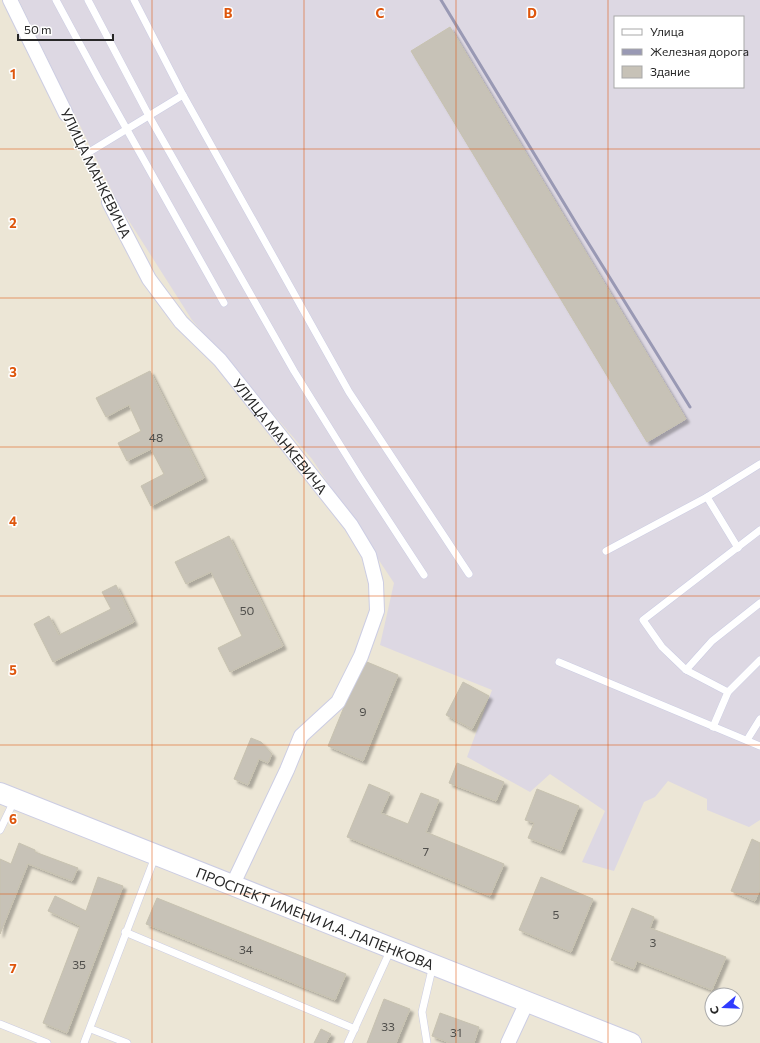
<svg xmlns="http://www.w3.org/2000/svg" width="760" height="1043" viewBox="0 0 760 1043" font-family="Commissioner,sans-serif">
	<style>
		.industrial { fill: #ddd8e3; fill-rule: evenodd }
		.building { fill: #c7c2b7; stroke: #c7c2b0; filter: url(#shadow) }
		.lines { fill: none; stroke-linecap: round; stroke-linejoin: round }
		.lane-casing { stroke: #cccde3; stroke-width: 8 }
		.street-casing { stroke: #cccde3; stroke-width: 16 }
		.secondary-casing { stroke: #cccde3; stroke-width: 22 }
		.lane { stroke: #fff; stroke-width: 7 }
		.street { stroke: #fff; stroke-width: 14 }
		.secondary { stroke: #fff; stroke-width: 20 }
		.rail { stroke: #9999b4; stroke-width: 3 }
		.grid { fill: none; stroke: #de560d; stroke-width: 1; stroke-opacity: 0.55 }
		.labels { text-anchor: middle; dominant-baseline: central; stroke-width: 3; stroke-linejoin: round; paint-order: stroke }
		.number-label { font-size: 12px; fill: #4f4e4b }
		.street-label { font-size: 14px; fill: #272727; stroke: #fff }
		.grid-label { font-size: 13px; text-anchor: middle; font-weight: bold; fill: #de560d; stroke: #fff; stroke-width: 3; stroke-linejoin: round; paint-order: stroke }
	</style>
	<defs>
		<filter id="shadow"><feDropShadow dx="3.5" dy="3.5" stdDeviation="1" flood-color="#0004"/></filter>
	</defs>
	<rect width="100%" height="100%" fill="#ece6d6"/>
	<path class="industrial" d="M 19,0 L 760,0 L 760,820 L 749,827 L 707,810 L 707,799 L 668,781 L 655,797 L 644,802 L 614,871 L 582,862 L 605,811 L 550,774 L 530,792 L 467,757 L 492,690 L 380,645 L 394,583 L 312,459 L 192,320 L 117,202 ZM 615,17 L 743,17 L 743,87 L 615,87 Z"/>
	<g class="building">
		<path d="M 450,27 L 686,419 L 647,442 L 411,51 Z"/>
		<path d="M 150,371 L 204,478 L 151,506 L 141,486 L 164,474 L 151,449 L 127,461 L 118,443 L 141,431 L 129,405 L 106,417 L 96,398 Z"/>
		<path d="M 229,536 L 283,646 L 230,672 L 218,648 L 242,636 L 211,572 L 186,584 L 175,562 Z"/>
		<path d="M 116,585 L 134,622 L 53,662 L 34,624 L 49,616 L 59,635 L 111,609 L 102,592 Z"/>
		<path d="M 367,662 L 398,675 L 363,761 L 328,746 L 344,707 Z"/>
		<path d="M 463,682 L 489,696 L 472,729 L 446,715 Z"/>
		<path d="M 251,738 L 261,742 L 272,754 L 268,763 L 259,759 L 248,785 L 234,779 Z"/>
		<path d="M 457,763 L 504,782 L 496,801 L 449,783 Z"/>
		<path d="M 369,784 L 390,793 L 381,813 L 408,824 L 421,793 L 439,800 L 426,832 L 504,864 L 490,896 L 347,837 Z"/>
		<path d="M 537,789 L 579,806 L 561,851 L 528,838 L 534,823 L 525,820 Z"/>
		<path d="M 752,839 L 760,843 L 760,889 L 755,901 L 731,891 Z"/>
		<path d="M 19,843 L 35,850 L 35,852 L 78,868 L 72,881 L 28,864 L 0,934 L 0,859 L 11,864 Z"/>
		<path d="M 98,877 L 123,886 L 67,1033 L 43,1023 L 80,926 L 48,911 L 55,896 L 86,911 Z"/>
		<path d="M 541,877 L 593,899 L 571,952 L 519,930 Z"/>
		<path d="M 157,898 L 346,974 L 335,1000 L 146,924 Z"/>
		<path d="M 632,908 L 654,917 L 650,928 L 726,957 L 712,990 L 637,961 L 634,969 L 611,960 Z"/>
		<path d="M 384,999 L 410,1009 L 396,1043 L 367,1043 Z"/>
		<path d="M 440,1013 L 479,1027 L 474,1043 L 450,1043 L 432,1036 Z"/>
		<path d="M 321,1029 L 331,1034 L 326,1043 L 314,1043 Z"/>
	</g>
	<g class="lines">
		<g class="lane-casing">
			<g id="lane">
				<path d="M 56,0 L 98,78 L 224,303"/>
				<path d="M 88,0 L 149,116 L 294,371 L 360,477 L 424,575"/>
				<path d="M 134,0 L 183,95"/>
				<path d="M 66,114 L 109,202"/>
				<path d="M 86,154 L 183,95 L 349,392 L 469,574"/>
				<path d="M 738,548 L 707,497 L 760,464"/>
				<path d="M 606,551 L 707,497"/>
				<path d="M 559,662 L 760,746"/>
				<path d="M 686,670 L 712,641 L 760,603"/>
				<path d="M 728,692 L 686,670 L 662,647 L 643,620 L 760,530"/>
				<path d="M 713,727 L 728,692 L 760,660"/>
				<path d="M 747,740 L 760,719"/>
				<path d="M 0,830 L 15,799"/>
				<path d="M 125,932 L 355,1029"/>
				<path d="M 0,1024 L 47,1043"/>
				<path d="M 91,1029 L 127,1043"/>
				<path d="M 84,1043 L 155,857"/>
				<path d="M 348,1043 L 391,949"/>
				<path d="M 427,1043 L 422,1012 L 433,965"/>
			</g>
		</g>
		<g class="street-casing">
			<g id="street">
				<path d="M 10,0 L 66,114"/>
				<path id="s1" d="M 109,202 L 149,279 L 181,322 L 220,360 L 351,525 L 369,555 L 376,583 L 377,611 L 361,656 L 338,702 L 301,736 L 287,770 L 233,884"/>
				<path d="M 508,1043 L 527,1002"/>
			</g>
		</g>
		<g class="secondary-casing">
			<g id="secondary">
				<path id="s2" d="M 0,793 L 631,1043"/>
			</g>
		</g>
		<use href="#lane" class="lane"/>
		<use href="#street" class="street"/>
		<use href="#secondary" class="secondary"/>
		<path class="rail" d="M 441,0 L 579,228 L 690,407"/>
	</g>
	<path class="grid" d="M 152,0 L 152,1043M 304,0 L 304,1043M 456,0 L 456,1043M 608,0 L 608,1043M 0,149 L 760,149M 0,298 L 760,298M 0,447 L 760,447M 0,596 L 760,596M 0,745 L 760,745M 0,894 L 760,894"/>
	<g class="labels">
		<g class="number-label">
			<text x="156" y="437">48</text>
			<text x="247" y="610">50</text>
			<text x="363" y="711">9</text>
			<text x="426" y="851">7</text>
			<text x="556" y="914">5</text>
			<text x="653" y="942">3</text>
			<text x="246" y="949">34</text>
			<text x="79" y="964">35</text>
			<text x="388" y="1026">33</text>
			<text x="456" y="1032">31</text>
		</g>
		<g class="street-label">
			<text transform="translate(96 173) rotate(64)">УЛИЦА МАНКЕВИЧА</text>
			<text stroke="none"><textPath href="#s1" startOffset="292">УЛИЦА МАНКЕВИЧА</textPath></text>
			<text stroke="none"><textPath href="#s2" startOffset="339">ПРОСПЕКТ ИМЕНИ И.А. ЛАПЕНКОВА</textPath></text>
		</g>
	</g>
	<g class="grid-label">
		<text x="228" y="18">B</text>
		<text x="380" y="18">C</text>
		<text x="532" y="18">D</text>
		<text x="13" y="79">1</text>
		<text x="13" y="228">2</text>
		<text x="13" y="377">3</text>
		<text x="13" y="526">4</text>
		<text x="13" y="675">5</text>
		<text x="13" y="824">6</text>
		<text x="13" y="973">7</text>
	</g>
	<rect x="614" y="16" width="130" height="72" fill="#ffffff" stroke="#a9a9a9"/>
	<rect x="622" y="29" width="20" height="6" fill="#ffffff" stroke="#a9a9a9"/>
	<text x="650" y="36" font-size="12" fill="#272727">Улица</text>
	<rect x="622" y="49" width="20" height="6" fill="#9999b4" stroke="#a9a9a9"/>
	<text x="650" y="56" font-size="12" fill="#272727">Железная дорога</text>
	<rect x="622" y="66" width="20" height="12" fill="#c7c2b7" stroke="#a9a9a9"/>
	<text x="650" y="76" font-size="12" fill="#272727">Здание</text>
	<g transform="translate(724 1007) rotate(251)"><circle r="19" fill="#ffffff" stroke="#a9a9a9"/>
	<path d="M0-3L7 15L0 10L-7 15Z" fill="#303bff"/>
	<text y="-6" font-size="11" font-weight="bold" text-anchor="middle" fill="#272727">С</text>
	</g>
	<path d="M18 34v6h95v-6" fill="none" stroke="#272727" stroke-width="2"/>
	<text x="24" y="34" font-size="12" fill="#272727" stroke="#ffffff" stroke-width="3" paint-order="stroke">50 m</text>
</svg>
